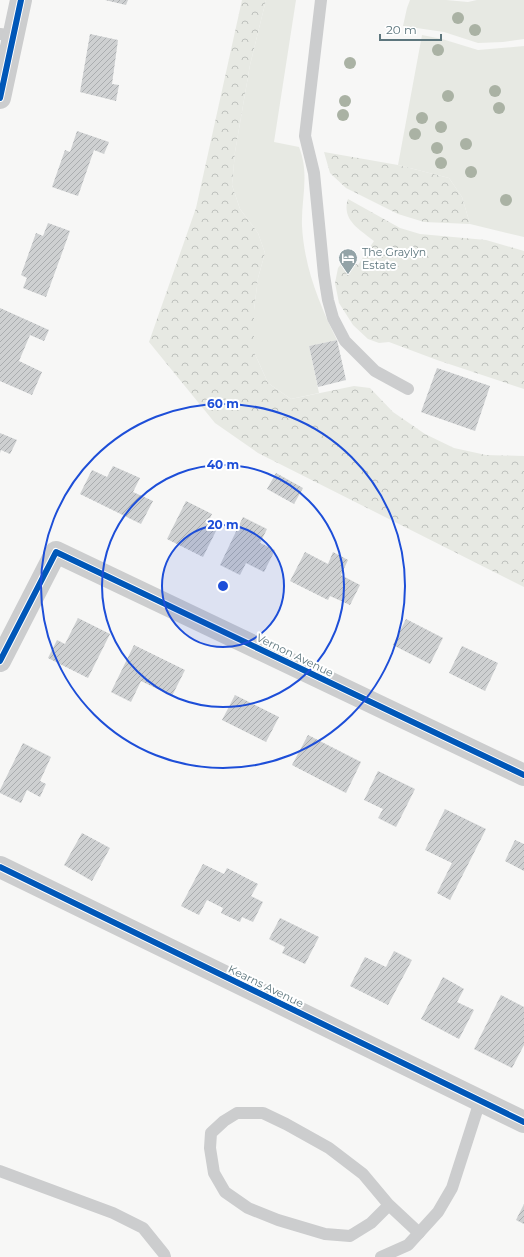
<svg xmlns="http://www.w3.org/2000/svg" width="524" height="1257" viewBox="0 0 524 1257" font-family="Montserrat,sans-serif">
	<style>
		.grass { fill: #e7e9e3 }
		.forest { fill: url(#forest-crowns) }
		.building { fill: url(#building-hatch) }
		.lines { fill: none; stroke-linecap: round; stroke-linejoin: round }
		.service { stroke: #cccdce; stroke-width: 12 }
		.minor { stroke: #cccdce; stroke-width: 22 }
		.cycleway-casing { stroke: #fff; stroke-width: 8 }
		.cycleway { stroke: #0057b8; stroke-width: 6 }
		.tree { fill: #aab2a4 }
		.ring { fill: none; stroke: #1d4ed8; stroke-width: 2 }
		.labels { text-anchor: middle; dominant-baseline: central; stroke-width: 4; stroke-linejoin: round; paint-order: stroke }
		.poi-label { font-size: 11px; fill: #5d767d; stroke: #fff; text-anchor: start }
		.street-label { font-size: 11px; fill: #5d767d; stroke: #fff }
		.centre { fill: #1d4ed8; stroke: #fff; stroke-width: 2 }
		.ring-label { font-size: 12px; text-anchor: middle; font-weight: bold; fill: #1d4ed8; stroke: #fff; stroke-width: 4; stroke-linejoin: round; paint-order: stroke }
	</style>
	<defs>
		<pattern id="forest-crowns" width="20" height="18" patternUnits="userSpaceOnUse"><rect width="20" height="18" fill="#e7e9e3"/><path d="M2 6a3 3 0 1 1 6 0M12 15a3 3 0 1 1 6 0" fill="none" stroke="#bec1bd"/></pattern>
		<pattern id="building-hatch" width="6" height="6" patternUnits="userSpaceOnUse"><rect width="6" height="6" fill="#ced0d1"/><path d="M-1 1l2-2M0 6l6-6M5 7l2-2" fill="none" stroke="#aaadaf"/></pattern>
	</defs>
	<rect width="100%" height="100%" fill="#f7f7f6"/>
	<g class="grass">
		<path d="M 266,0 L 296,0 L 274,142 L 299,147 C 310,175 301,198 302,226 C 304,266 319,304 337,340 L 309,346 L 319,393 L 291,399 L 268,383 L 254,352 L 254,310 L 258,278 L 265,253 L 258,233 L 240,209 L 232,185 L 235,152 L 250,65 Z"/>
		<path d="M 410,0 L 446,0 L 468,2 L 477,0 L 524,0 L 524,39 L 503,42 L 478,43 L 444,32 L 403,26 L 407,8 Z"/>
		<path d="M 422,35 L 442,39 L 478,50 L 524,46 L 524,237 L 470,224 L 462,197 L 449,178 L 398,165 Z"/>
	</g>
	<g class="forest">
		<path d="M 242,0 L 266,0 L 250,65 L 235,152 L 232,185 L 240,209 L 258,233 L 265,253 L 258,278 L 254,310 L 254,352 L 268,383 L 291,399 L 354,386 L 370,388 L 393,412 L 425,434 L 454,448 L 486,455 L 524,456 L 524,587 L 258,453 L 215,423 L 149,342 L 196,208 Z"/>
		<path d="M 324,152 L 398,165 L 449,178 L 462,197 L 470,224 L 424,222 L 398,214 L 346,188 L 330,173 Z"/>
		<path d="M 348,199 L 400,228 L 420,234 L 486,240 L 524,251 L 524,389 L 437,360 L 389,342 L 379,343 L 368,339 L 353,325 L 339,303 L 335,283 L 338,268 L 346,258 L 358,265 L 374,241 C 360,230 341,220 348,199 Z"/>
	</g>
	<g class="building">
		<path d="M 105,0 L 128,0 L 126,5 Z"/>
		<path d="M 90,34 L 118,40 L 112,84 L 119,85 L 116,101 L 80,92 Z"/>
		<path d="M 77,131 L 109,142 L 104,154 L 94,150 L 78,196 L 52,187 L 65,150 L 70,152 Z"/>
		<path d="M 48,223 L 70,231 L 46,297 L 23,288 L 27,278 L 21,275 L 36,233 L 43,236 Z"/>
		<path d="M 0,308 L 49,330 L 44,341 L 30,335 L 19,361 L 42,372 L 32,395 L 0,381 Z"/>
		<path d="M 337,340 L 346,380 L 318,387 L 309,346 Z"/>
		<path d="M 437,368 L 490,386 L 475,431 L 421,412 Z"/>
		<path d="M 0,433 L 17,440 L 10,454 L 1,450 L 0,453 Z"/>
		<path d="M 113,466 L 140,478 L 133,492 L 153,501 L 141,524 L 80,494 L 92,470 L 107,477 Z"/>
		<path d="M 276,473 L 303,488 L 294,504 L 267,489 Z"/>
		<path d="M 186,501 L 212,514 L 207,524 L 217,529 L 203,557 L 167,539 Z"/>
		<path d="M 243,517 L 267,529 L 260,543 L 275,550 L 264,572 L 246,563 L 240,575 L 220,565 Z"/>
		<path d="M 305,552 L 328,564 L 333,552 L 348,560 L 341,575 L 360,585 L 350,605 L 330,596 L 328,600 L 290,581 Z"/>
		<path d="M 78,618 L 110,634 L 88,678 L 48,658 L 57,640 L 65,644 Z"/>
		<path d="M 406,619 L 443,638 L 430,664 L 393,645 Z"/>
		<path d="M 134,645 L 185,670 L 172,696 L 141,681 L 131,702 L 111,692 Z"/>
		<path d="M 462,646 L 498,663 L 485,691 L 449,673 Z"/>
		<path d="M 235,695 L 279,717 L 266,742 L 222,720 Z"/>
		<path d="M 308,735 L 361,762 L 346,793 L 292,765 Z"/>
		<path d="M 23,743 L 51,757 L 40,781 L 46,784 L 40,797 L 27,790 L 21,803 L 0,793 L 0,790 Z"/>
		<path d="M 378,771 L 415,789 L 396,827 L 378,818 L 383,809 L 364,800 Z"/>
		<path d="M 445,809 L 486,829 L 450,900 L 437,893 L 452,863 L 425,850 Z"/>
		<path d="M 82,833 L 110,848 L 92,881 L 64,865 Z"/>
		<path d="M 515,840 L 524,844 L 524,871 L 505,861 Z"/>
		<path d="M 203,864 L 224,874 L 227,868 L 258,884 L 251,896 L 263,902 L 253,922 L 242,917 L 240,922 L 221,913 L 223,908 L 207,900 L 199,915 L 181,906 Z"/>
		<path d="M 280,918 L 319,937 L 305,964 L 282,953 L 285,947 L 269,939 Z"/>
		<path d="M 394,951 L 412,960 L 388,1005 L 350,986 L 365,957 L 386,967 Z"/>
		<path d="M 443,977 L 464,989 L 457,1002 L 474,1010 L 459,1039 L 421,1019 Z"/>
		<path d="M 501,995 L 524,1007 L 524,1045 L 512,1068 L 474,1049 Z"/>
		<path d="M 524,1204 L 524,1224 L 516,1220 Z"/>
	</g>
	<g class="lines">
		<g class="service">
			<path d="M 321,0 L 305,136 L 314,173 L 324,275 L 328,300 L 333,318 L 345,341 L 375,371 L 408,389"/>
			<path d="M 0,34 L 14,36"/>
			<path d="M 0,1171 L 113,1213 L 143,1228 L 164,1254 L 165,1257"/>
			<path d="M 389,1205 L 371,1223 L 350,1236 L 325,1234 L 278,1220 L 248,1208 L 225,1192 L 214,1173 L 210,1148 L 211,1133 L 224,1121 L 237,1113 L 263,1113 L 286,1124 L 329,1148 L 363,1174 L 389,1205 L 419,1233"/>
			<path d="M 381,1257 L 408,1245 L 438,1212 L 452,1188 L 480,1101"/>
		</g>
		<g class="minor">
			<path d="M 0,98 L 21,0"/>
			<path d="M 0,661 L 56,552 L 524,775"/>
			<path d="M 0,867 L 524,1122"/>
		</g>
		<g class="cycleway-casing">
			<g id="cycleway">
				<path d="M 0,98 L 21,0"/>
				<path d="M 0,661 L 56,552 L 524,775"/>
				<path d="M 0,867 L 524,1122"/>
			</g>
		</g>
		<use href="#cycleway" class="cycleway"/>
	</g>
	<g class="tree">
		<circle cx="458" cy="18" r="6"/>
		<circle cx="475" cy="30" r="6"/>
		<circle cx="438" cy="50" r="6"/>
		<circle cx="350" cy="63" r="6"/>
		<circle cx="495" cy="91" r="6"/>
		<circle cx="448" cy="96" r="6"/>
		<circle cx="345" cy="101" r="6"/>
		<circle cx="499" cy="108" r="6"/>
		<circle cx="343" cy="115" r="6"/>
		<circle cx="422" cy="118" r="6"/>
		<circle cx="441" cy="127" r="6"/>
		<circle cx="415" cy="134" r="6"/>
		<circle cx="466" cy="144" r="6"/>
		<circle cx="437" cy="148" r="6"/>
		<circle cx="441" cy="163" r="6"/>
		<circle cx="471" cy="172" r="6"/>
		<circle cx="506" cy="200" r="6"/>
	</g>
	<circle cx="223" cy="586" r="61" fill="#1d4ed8" fill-opacity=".12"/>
	<g class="ring">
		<circle cx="223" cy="586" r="61"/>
		<circle cx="223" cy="586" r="121"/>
		<circle cx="223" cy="586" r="182"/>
	</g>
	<defs>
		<g id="hotel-pin" transform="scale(1)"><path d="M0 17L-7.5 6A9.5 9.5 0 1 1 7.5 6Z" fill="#93a3a7" stroke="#fff"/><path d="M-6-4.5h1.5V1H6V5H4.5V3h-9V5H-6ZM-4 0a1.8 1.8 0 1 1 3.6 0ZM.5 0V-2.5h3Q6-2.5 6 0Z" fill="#fff"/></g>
	</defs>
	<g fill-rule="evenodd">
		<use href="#hotel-pin" x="348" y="258"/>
	</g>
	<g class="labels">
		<g class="poi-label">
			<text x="362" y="252">The Graylyn<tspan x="362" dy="13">Estate</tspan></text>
		</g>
		<g class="street-label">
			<text transform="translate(295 655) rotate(26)">Vernon Avenue</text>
			<text transform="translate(266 986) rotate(26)">Kearns Avenue</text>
		</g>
	</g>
	<circle cx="223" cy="586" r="6" class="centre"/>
	<g class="ring-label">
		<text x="223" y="408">60 m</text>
		<text x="223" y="469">40 m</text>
		<text x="223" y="529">20 m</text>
	</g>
	<path d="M380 34v6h61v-6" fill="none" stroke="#5d767d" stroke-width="2"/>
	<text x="386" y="34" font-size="12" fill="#5d767d" stroke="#ffffff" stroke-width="3" paint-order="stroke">20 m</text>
</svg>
